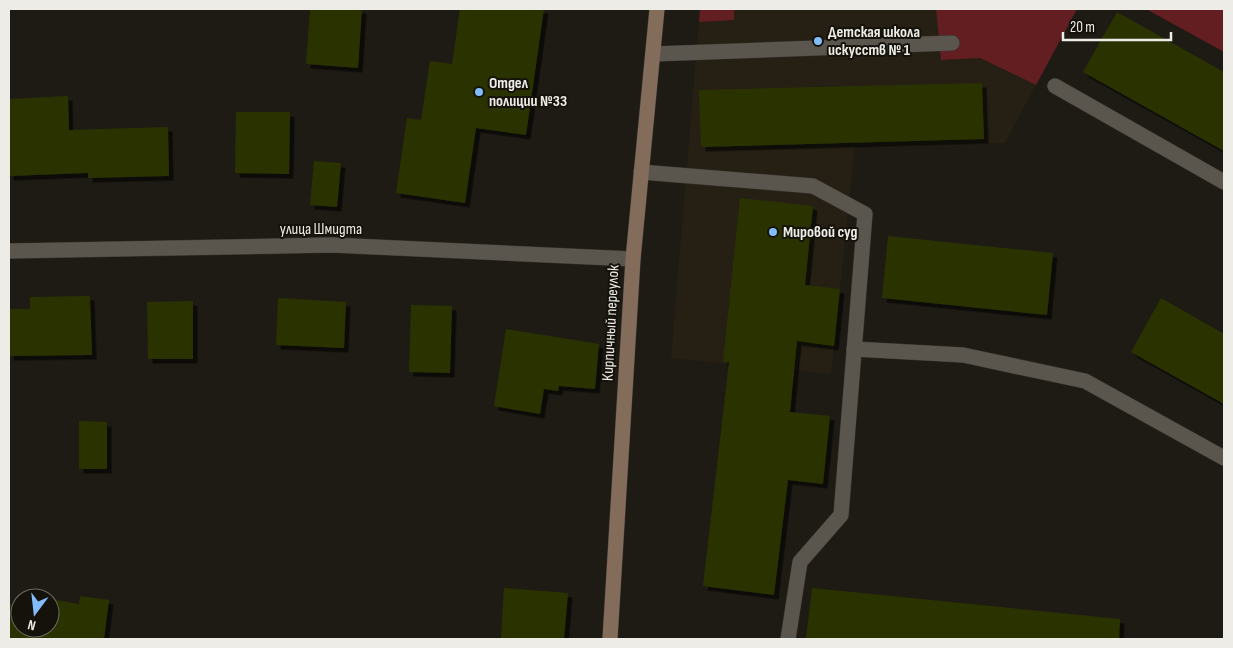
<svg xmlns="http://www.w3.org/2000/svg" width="1233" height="648" viewBox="0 0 1233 648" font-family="'Sofia Sans Condensed',sans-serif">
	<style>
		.built { fill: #252013 }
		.green { fill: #631e22 }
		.building { fill: #2a3304; filter: url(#shadow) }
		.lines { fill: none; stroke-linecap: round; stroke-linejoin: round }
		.lane-casing { stroke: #363430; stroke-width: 16 }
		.street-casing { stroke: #363430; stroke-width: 16 }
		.secondary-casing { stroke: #363430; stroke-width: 16 }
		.lane { stroke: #5a564e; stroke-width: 15 }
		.street { stroke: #5a564e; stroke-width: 15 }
		.secondary { stroke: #836d5a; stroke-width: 15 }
		.poi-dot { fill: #83bcfb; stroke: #15120b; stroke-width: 2 }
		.labels { text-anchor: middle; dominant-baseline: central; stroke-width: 4; stroke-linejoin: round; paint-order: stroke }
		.poi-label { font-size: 16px; font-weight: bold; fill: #eeece7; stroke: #15120b; text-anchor: start }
		.street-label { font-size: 16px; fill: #eeece7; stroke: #15120b }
	</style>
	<defs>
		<filter id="shadow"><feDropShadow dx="4.5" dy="4.5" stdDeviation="0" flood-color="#0009"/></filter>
	</defs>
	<rect width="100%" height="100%" fill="#1e1b14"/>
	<path class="built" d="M 700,9 L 936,9 L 941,60 L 980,58 L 1036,85 L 1005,143 L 855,146 L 831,374 L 671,358 Z"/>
	<g class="green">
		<path d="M 700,9 L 734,9 L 734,20 L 699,22 Z"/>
		<path d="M 936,9 L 1077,9 L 1036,85 L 980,58 L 941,60 Z"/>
		<path d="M 1146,9 L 1224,9 L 1224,52 Z"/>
	</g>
	<g class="building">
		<path d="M 310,9 L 362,9 L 358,68 L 306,64 Z"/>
		<path d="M 460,9 L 544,9 L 526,135 L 476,128 L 465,203 L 396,193 L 407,118 L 421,120 L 430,61 L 452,64 Z"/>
		<path d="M 1117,12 L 1224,72 L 1224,151 L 1083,72 Z"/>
		<path d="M 982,83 L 984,139 L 701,147 L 699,90 Z"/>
		<path d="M 68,96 L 69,130 L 168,127 L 169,176 L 88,178 L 88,173 L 9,176 L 9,99 Z"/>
		<path d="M 236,112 L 290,112 L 289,174 L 235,173 Z"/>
		<path d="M 314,161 L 341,163 L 337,207 L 310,205 Z"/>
		<path d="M 740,198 L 813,206 L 805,285 L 840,289 L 834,346 L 797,341 L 790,412 L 830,416 L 823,484 L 788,480 L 774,595 L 703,586 L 729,362 L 723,362 Z"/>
		<path d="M 888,236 L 1053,253 L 1047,315 L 882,298 Z"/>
		<path d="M 90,296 L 92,355 L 9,356 L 9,309 L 30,309 L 30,297 Z"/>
		<path d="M 278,298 L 346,302 L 344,348 L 276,345 Z"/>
		<path d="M 1161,298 L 1224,334 L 1224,404 L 1131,352 Z"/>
		<path d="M 193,301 L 193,359 L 148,359 L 147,302 Z"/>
		<path d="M 411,305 L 452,306 L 450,373 L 409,372 Z"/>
		<path d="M 506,329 L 599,344 L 595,389 L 559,386 L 558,391 L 544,389 L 540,414 L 494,406 Z"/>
		<path d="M 79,421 L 107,422 L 107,469 L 79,469 Z"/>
		<path d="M 504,588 L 568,593 L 564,639 L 501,639 Z"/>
		<path d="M 812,588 L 1120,619 L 1119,639 L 806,639 Z"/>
		<path d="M 80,596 L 109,600 L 104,639 L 9,639 L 9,604 L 20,606 L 20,628 L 50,628 L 50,599 L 79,604 Z"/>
	</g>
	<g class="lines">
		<g class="lane-casing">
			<g id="lane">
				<path d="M 653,54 L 952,43"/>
				<path d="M 1055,86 L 1224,182"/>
				<path d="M 641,172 L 813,186 L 865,214 L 841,515 L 800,562 L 788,639"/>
				<path d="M 854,349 L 963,355 L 1085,381 L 1224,458"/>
			</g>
		</g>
		<g class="street-casing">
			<path id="street" d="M 9,251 L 332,245 L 633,259"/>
		</g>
		<g class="secondary-casing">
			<path id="secondary" d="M 610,639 L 633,259 L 657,9"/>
		</g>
		<use href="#lane" class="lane"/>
		<use href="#street" class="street"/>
		<use href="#secondary" class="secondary"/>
	</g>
	<g class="poi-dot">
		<circle cx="818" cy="41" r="5"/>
		<circle cx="479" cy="92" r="5"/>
		<circle cx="773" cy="232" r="5"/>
	</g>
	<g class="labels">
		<g class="poi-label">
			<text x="828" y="32">Детская школа<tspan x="828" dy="18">искусств № 1</tspan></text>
			<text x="489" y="83">Отдел<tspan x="489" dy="18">полиции №33</tspan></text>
			<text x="783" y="232">Мировой суд</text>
		</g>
		<g class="street-label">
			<text x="321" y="229">улица Шмидта</text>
			<text transform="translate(611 323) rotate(-87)">Кирпичный переулок</text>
		</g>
	</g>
	<rect width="1233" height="648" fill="none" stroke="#eeece7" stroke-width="20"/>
	<g transform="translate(35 613) rotate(195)"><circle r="24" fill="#15120b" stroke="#6c6963"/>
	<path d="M0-4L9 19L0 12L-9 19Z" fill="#83bcfb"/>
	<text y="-8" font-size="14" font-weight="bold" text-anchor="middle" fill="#eeece7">N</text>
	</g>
	<path d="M1063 32v8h108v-8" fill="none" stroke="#eeece7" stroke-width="2.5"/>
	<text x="1070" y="32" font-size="15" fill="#eeece7" stroke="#15120b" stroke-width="4" paint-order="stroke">20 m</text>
</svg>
